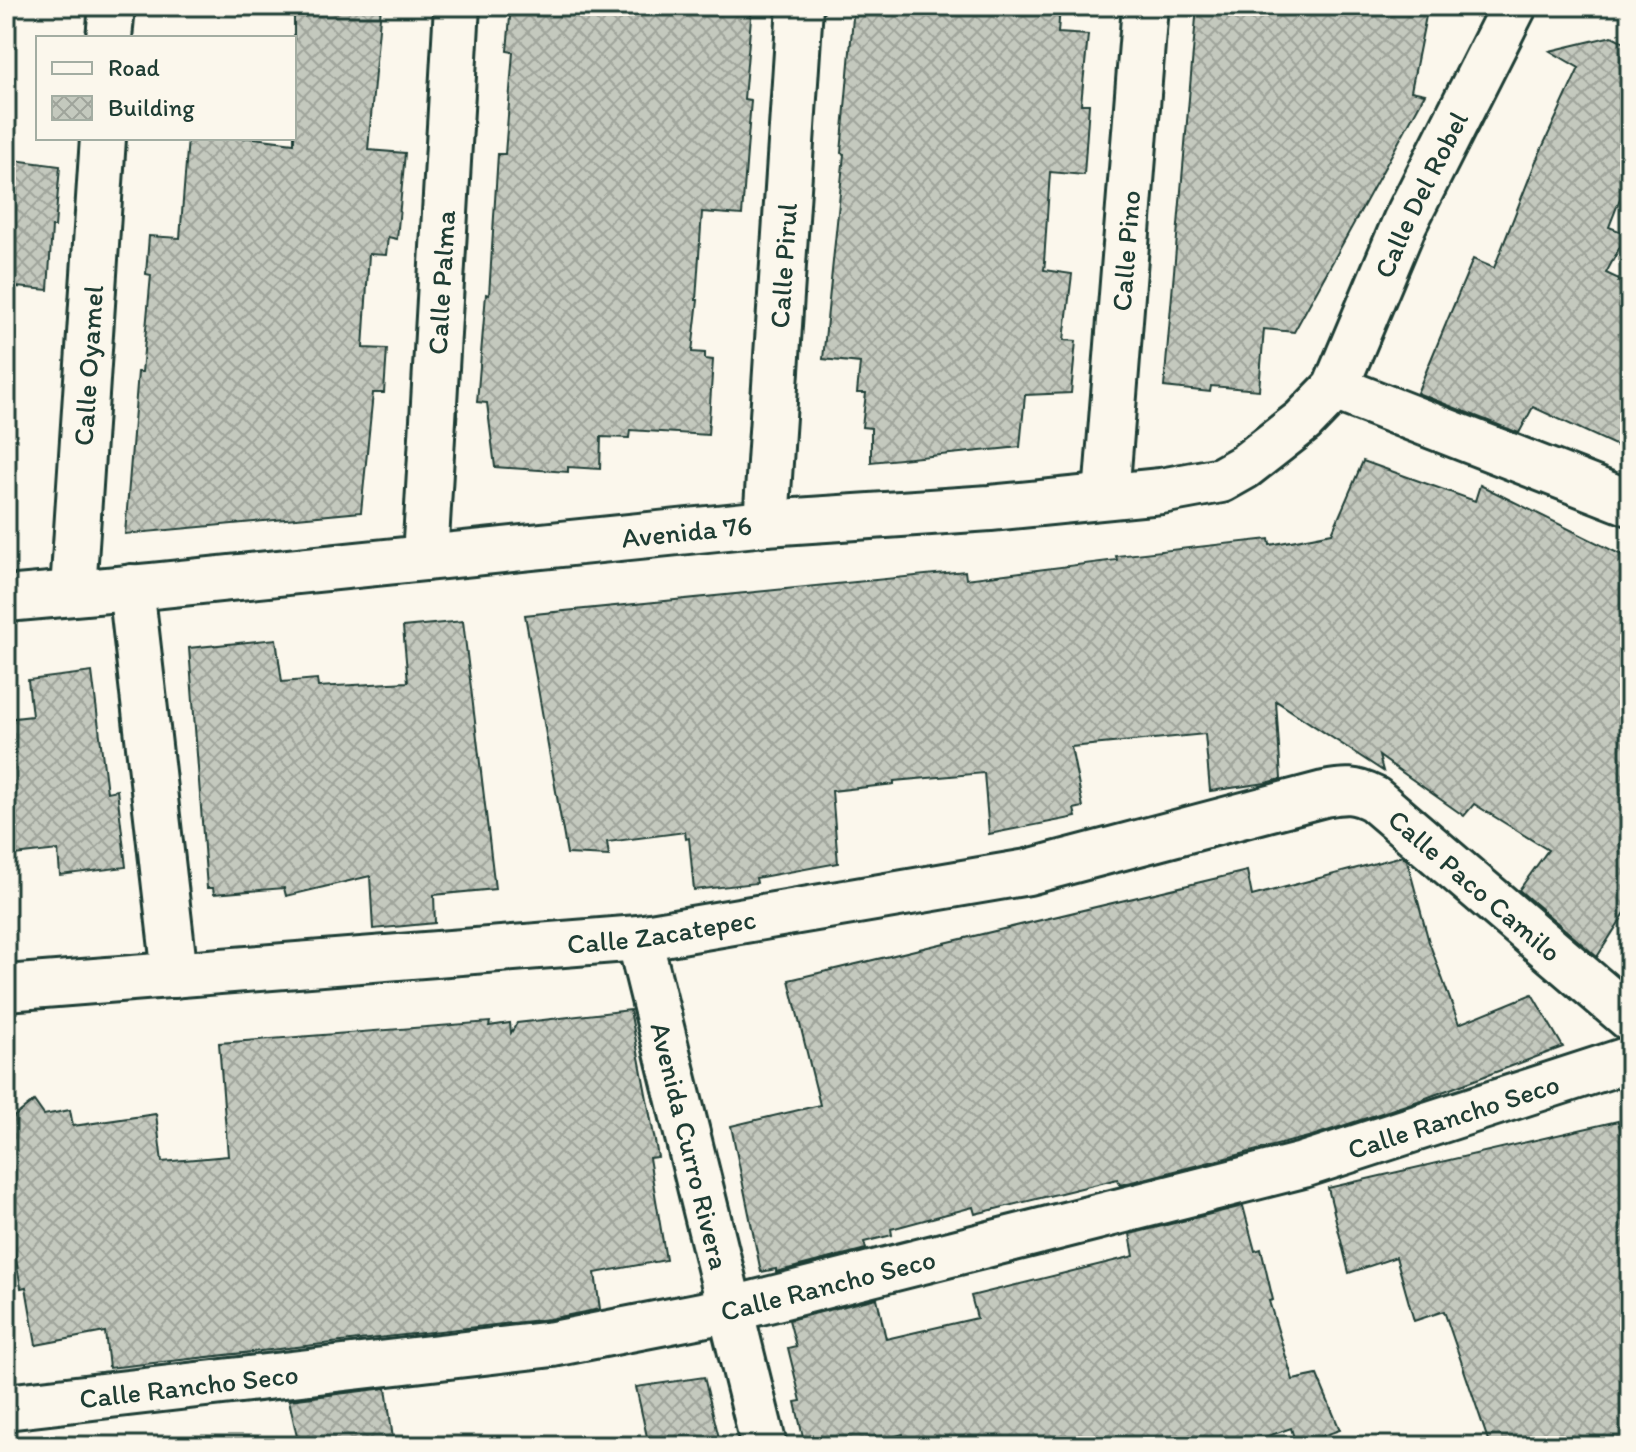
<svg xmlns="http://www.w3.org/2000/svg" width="1636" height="1452" viewBox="0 0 1636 1452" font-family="Itim,sans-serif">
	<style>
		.building { fill: url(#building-cross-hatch); stroke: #1f3d34; stroke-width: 2 }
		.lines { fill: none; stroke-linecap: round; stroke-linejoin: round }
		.minor-casing { stroke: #1f3d34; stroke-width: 50 }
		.minor { stroke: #fbf7ec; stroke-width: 44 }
		.labels { text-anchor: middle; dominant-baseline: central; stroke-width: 6; stroke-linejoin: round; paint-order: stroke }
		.street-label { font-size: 28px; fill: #1f3d34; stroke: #fbf7ec }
	</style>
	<defs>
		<pattern id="building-cross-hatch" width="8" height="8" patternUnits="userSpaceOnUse" patternTransform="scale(2)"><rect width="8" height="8" fill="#c4c9be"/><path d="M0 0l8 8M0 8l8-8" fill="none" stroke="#9fa49b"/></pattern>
	</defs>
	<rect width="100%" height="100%" fill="#fbf7ec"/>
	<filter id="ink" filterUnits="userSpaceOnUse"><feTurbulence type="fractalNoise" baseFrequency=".0125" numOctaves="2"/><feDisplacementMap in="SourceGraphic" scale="16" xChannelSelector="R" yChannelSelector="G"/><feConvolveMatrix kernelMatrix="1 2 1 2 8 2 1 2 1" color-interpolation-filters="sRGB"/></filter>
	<g filter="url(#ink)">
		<g class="building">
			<path d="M 294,6 L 381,6 L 368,150 L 405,153 L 397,239 L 388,237 L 386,255 L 369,254 L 363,348 L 387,349 L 384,393 L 373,393 L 361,512 L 125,534 L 138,372 L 142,372 L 151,275 L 146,274 L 149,236 L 180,238 L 188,138 L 254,138 L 294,143 Z"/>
			<path d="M 511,6 L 752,6 L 744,99 L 751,100 L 742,215 L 702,212 L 696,300 L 698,300 L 692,352 L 705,353 L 705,359 L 713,360 L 708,435 L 630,430 L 629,438 L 601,437 L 600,469 L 568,467 L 568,472 L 495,467 L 487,403 L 477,402 L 486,294 L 489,295 L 498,154 L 505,154 L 513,52 L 507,51 Z"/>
			<path d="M 854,6 L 1060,6 L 1058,33 L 1088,35 L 1081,104 L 1089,104 L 1084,175 L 1050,172 L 1044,262 L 1045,262 L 1044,270 L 1072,274 L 1064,340 L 1076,341 L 1071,393 L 1025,395 L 1020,447 L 871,462 L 871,428 L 862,427 L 866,393 L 857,393 L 860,363 L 823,359 L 844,154 L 841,153 Z"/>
			<path d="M 1197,6 L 1428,6 L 1411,91 L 1425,94 L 1294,332 L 1264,329 L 1259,390 L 1211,386 L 1210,392 L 1164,387 Z"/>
			<path d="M 1612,36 L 1630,45 L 1630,173 L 1609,227 L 1627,234 L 1606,273 L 1619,279 L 1618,282 L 1630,287 L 1630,452 L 1533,407 L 1519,433 L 1417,393 L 1473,259 L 1494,268 L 1536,161 L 1579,68 L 1550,51 Z"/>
			<path d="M 6,159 L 60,166 L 55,227 L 52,227 L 48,290 L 6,286 Z"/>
			<path d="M 1363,461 L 1475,501 L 1480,485 L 1630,559 L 1630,905 L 1597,957 L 1519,890 L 1548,850 L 1474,804 L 1464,816 L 1379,756 L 1383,771 L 1276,701 L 1281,779 L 1266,783 L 1210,791 L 1205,734 L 1071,747 L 1083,807 L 1074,809 L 1076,817 L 989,834 L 984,773 L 894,781 L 894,784 L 832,791 L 838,863 L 756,878 L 757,883 L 694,890 L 689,838 L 686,839 L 685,832 L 607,842 L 609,856 L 567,854 L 525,615 L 965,571 L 966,579 L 1117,560 L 1116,556 L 1269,539 L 1270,545 L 1332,533 Z"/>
			<path d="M 463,621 L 495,889 L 434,895 L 435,923 L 373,929 L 370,876 L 286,896 L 284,888 L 214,894 L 213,888 L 207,888 L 189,648 L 276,639 L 282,682 L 317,679 L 318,687 L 408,682 L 403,627 Z"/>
			<path d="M 92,672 L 107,792 L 117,790 L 126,867 L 60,875 L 58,850 L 6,856 L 6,719 L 32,716 L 28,680 Z"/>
			<path d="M 1402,856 L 1407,860 L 1429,942 L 1459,1024 L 1532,994 L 1563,1047 L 1418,1101 L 1312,1136 L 1120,1185 L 1118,1179 L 975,1214 L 973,1207 L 891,1229 L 892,1235 L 864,1242 L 866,1249 L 776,1272 L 776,1269 L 761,1272 L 731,1126 L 820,1105 L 789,980 L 1247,871 L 1252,896 Z"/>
			<path d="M 630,1010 L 658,1157 L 649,1158 L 666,1260 L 595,1273 L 600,1309 L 549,1319 L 109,1368 L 105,1332 L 36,1345 L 26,1287 L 21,1288 L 6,1204 L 6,1123 L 34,1101 L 44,1115 L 70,1110 L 73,1126 L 156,1114 L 162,1162 L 228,1156 L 219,1043 L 490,1022 L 489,1026 L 510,1023 L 511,1033 L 517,1023 Z"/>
			<path d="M 1618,1121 L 1630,1166 L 1630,1446 L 1490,1446 L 1444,1311 L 1414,1321 L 1396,1257 L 1349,1273 L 1328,1188 Z"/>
			<path d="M 1243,1206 L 1255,1251 L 1261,1249 L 1273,1300 L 1269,1301 L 1293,1380 L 1317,1375 L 1340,1430 L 1296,1445 L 1291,1428 L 1240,1446 L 904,1446 L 903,1434 L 882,1440 L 882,1436 L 842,1446 L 805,1446 L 795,1402 L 801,1401 L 788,1348 L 796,1346 L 789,1320 L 877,1298 L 886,1339 L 977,1318 L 971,1296 L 1134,1256 L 1130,1234 Z"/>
			<path d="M 704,1377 L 721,1446 L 649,1446 L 636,1387 Z"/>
			<path d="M 386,1388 L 394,1446 L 299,1446 L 289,1400 Z"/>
		</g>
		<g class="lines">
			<g class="minor-casing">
				<g id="minor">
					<path d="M 109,38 L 112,6"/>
					<path d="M 1335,388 L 1630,503"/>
					<path id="s1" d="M 1106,496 L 1145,6"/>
					<path id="s2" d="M 766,523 L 800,6"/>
					<path id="s3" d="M 425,558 L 457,6"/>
					<path d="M 131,587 L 175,975"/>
					<path id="s4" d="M 73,591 L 103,138"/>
					<path id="s5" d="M 6,599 L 152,586 L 766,523 L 990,508 L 1161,491 L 1221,480 L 1244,467 L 1303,421 L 1335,388 L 1405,222 L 1514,6"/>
					<path id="s6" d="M 639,938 L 764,1446"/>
					<path id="s7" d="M 6,988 L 639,938 L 1028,872 L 1324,794 C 1345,790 1354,789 1374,799 L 1630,1018"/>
					<path id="s8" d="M 6,1407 L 553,1344 L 732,1309 L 1303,1165 L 1630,1059"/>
				</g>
			</g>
			<use href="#minor" class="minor"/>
		</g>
	</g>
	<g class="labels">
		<g class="street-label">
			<text stroke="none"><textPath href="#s5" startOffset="1580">Calle Del Robel</textPath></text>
			<text stroke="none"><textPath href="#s1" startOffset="246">Calle Pino</textPath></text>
			<text stroke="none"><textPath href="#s2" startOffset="258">Calle Pirul</textPath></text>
			<text stroke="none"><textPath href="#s3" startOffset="276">Calle Palma</textPath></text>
			<text stroke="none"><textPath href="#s4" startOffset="226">Calle Oyamel</textPath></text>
			<text stroke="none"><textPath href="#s5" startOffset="684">Avenida 76</textPath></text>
			<text stroke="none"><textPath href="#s7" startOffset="1520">Calle Paco Camilo</textPath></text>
			<text stroke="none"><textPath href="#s7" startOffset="658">Calle Zacatepec</textPath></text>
			<text stroke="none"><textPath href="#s8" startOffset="1480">Calle Rancho Seco</textPath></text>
			<text stroke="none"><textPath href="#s6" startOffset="214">Avenida Curro Rivera</textPath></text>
			<text stroke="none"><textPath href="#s8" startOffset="832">Calle Rancho Seco</textPath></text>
			<text stroke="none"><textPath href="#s8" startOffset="184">Calle Rancho Seco</textPath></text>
		</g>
	</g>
	<rect width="1636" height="1452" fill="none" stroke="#fbf7ec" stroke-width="32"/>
	<rect x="16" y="16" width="1604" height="1420" fill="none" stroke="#1f3d34" stroke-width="3" filter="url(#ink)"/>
	<rect x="36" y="36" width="260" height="104" fill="#fbf7ec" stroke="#a3ada2" stroke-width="2"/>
	<rect x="52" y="62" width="40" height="12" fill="#fbf7ec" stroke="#a3ada2" stroke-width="2"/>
	<text x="108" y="76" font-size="24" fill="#1f3d34">Road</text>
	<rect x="52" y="96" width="40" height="24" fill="url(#building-cross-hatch)" stroke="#a3ada2" stroke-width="2"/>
	<text x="108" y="116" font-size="24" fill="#1f3d34">Building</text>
</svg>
